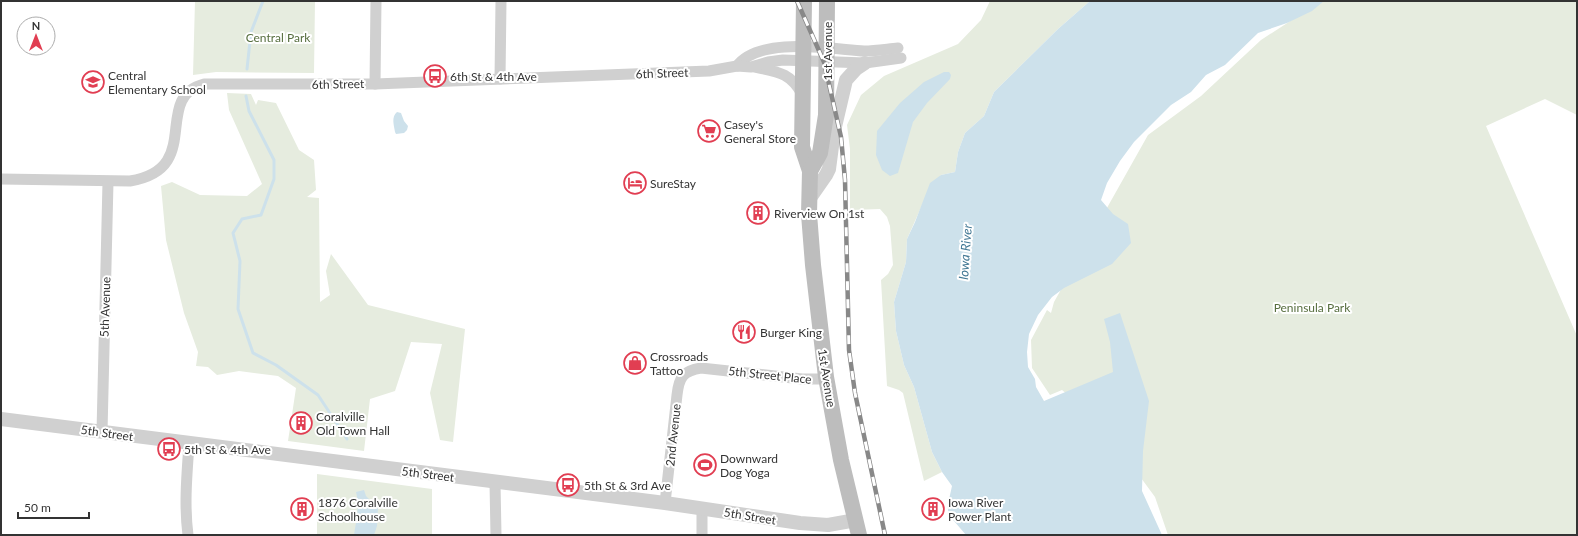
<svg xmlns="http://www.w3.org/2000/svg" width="1578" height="536" viewBox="0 0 1578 536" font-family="Lato,sans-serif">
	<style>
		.green { fill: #e6ecdf }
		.water { fill: #cde1eb }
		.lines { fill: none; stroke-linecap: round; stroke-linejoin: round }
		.stream { stroke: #cde1eb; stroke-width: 3 }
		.minor { stroke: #d0d0d0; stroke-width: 11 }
		.tertiary { stroke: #d0d0d0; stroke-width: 14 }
		.secondary { stroke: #bdbdbd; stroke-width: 16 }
		.rail-casing { stroke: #888; stroke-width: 4.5 }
		.rail { stroke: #fff; stroke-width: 3; stroke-dasharray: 9; stroke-linecap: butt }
		.labels { text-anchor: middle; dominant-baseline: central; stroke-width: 4; stroke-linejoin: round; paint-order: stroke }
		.park-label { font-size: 12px; fill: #586f40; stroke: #fff }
		.street-label { font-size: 12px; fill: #333; stroke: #fff }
		.poi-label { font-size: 12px; fill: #333; stroke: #fff; text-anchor: start }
		.water-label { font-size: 13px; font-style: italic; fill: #427894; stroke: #fff }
	</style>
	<rect width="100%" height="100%" fill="#fff"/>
	<g class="green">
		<path d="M 195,1 L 315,1 L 314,73 L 216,72 L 193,75 Z"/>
		<path d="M 990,1 L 1090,1 L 1058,29 L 994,92 L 984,116 L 965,133 L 958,152 L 955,172 L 941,175 L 923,203 L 907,239 L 906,262 L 894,302 L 896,331 L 904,365 L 914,387 L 932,452 L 942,472 L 924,481 L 903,393 L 899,390 L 887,386 L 881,280 L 888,274 L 893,265 L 890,226 L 887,217 L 880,209 L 850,210 L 850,149 L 847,125 L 861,95 L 884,76 L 958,44 L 981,20 Z"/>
		<path d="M 1321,1 L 1577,1 L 1577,115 L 1545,99 L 1486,126 L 1577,336 L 1577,535 L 1168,535 L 1155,497 L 1100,422 L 1062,390 L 1050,395 L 1032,368 L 1031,340 L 1047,310 L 1051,313 L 1054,302 L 1148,135 L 1201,96 L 1261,40 Z"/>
		<path d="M 227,93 L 251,94 L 256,105 L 258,100 L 276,103 L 299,150 L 314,160 L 316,190 L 307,197 L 319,198 L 320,302 L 330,295 L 326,271 L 331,254 L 368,305 L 465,329 L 453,442 L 440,440 L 430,393 L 442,344 L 411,342 L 395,391 L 370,399 L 364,451 L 288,441 L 296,388 L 278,376 L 239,371 L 217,375 L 208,367 L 196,366 L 198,352 L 184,313 L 166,240 L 161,186 L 172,182 L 200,195 L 247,196 L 262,184 L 229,110 Z"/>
		<path d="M 317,474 L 432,489 L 432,535 L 317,535 Z"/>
	</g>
	<g class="water">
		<path d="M 1090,1 L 1324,1 L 1312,11 L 1287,23 L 1258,33 L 1225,65 L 1206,75 L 1191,92 L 1171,105 L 1134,142 L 1120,161 L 1107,183 L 1101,200 L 1113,214 L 1128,224 L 1131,243 L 1112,264 L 1064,288 L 1052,297 L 1038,315 L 1029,334 L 1027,352 L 1028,367 L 1035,379 L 1036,387 L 1044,401 L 1113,372 L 1110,342 L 1104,319 L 1120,313 L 1149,401 L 1143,451 L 1142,491 L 1162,535 L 966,535 L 948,514 L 948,504 L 952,486 L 942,472 L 932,452 L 914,387 L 904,365 L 896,331 L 894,302 L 906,262 L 907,239 L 915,222 L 930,183 L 941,175 L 955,172 L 958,152 L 965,133 L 984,116 L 994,92 L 1058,29 Z"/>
		<path d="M 944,72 L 949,72 L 951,75 L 950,79 L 927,103 L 913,122 L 898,173 L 890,176 L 882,170 L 876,155 L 877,131 L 900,103 L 924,82 Z"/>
		<path d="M 397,112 L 401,113 L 404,121 L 408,126 L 407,130 L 404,133 L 396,134 L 395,132 C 394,125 391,117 397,112 Z"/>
		<path d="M 364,490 L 366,496 L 378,508 L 377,526 L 374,535 L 354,535 C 356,521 360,507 356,492 Z"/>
	</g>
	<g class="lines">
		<g class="stream">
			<path d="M 247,69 L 251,32 L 263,1"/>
			<path d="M 246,96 L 249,111 L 274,160 L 274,179 L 261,215 L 242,219 L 233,233 L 240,261 L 238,309 L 253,353 L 276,365 L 318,395 L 347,439"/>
		</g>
		<g class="minor">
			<path d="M 737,66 C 759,36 831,49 864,51 C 875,51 887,49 898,48"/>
			<path d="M 754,67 C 777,72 790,72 802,94"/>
			<path d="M 500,79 L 501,1"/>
			<path d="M 375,84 L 376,1"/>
			<path d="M 1,179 L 130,181 C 205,169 151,98 204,84 L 375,84 L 709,71 L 737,66 L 751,67 L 768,62 L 783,60 L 865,63 L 901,58"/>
			<path d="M 102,432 L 108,182"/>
			<path d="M 495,483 L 496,535"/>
			<path d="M 665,503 L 677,395 C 679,377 683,371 701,368 L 802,379 L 820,379 L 826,377"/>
			<path d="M 702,509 L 702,535"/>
			<path d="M 188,535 C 184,504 187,474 189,444"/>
		</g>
		<g class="tertiary">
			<path d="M 810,198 L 826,175 L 829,169 L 834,131 L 846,80 L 856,69 L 865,63"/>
			<path d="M 1,419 L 665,503 L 800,523 L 828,525 L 856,520"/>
		</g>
		<g class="secondary">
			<path d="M 804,1 L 802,147 L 810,171 L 809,214 L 813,265 L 826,377 L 841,460 L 859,535"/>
			<path d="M 810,171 L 820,153 L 826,115 L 827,1"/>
		</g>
		<g class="rail-casing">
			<path id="rail" d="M 797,1 L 824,62 L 841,137 L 845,180 L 849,350 L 855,393 L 885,535"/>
		</g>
		<use href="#rail" class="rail"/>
	</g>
	<defs>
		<g id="bus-ring" transform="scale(1.15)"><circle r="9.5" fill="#fff" stroke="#e13e52" stroke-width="1.5"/><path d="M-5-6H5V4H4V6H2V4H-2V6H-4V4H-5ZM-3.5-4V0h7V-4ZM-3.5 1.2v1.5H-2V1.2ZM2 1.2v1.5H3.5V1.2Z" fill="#e13e52"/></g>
		<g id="school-ring" transform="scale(1.15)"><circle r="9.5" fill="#fff" stroke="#e13e52" stroke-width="1.5"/><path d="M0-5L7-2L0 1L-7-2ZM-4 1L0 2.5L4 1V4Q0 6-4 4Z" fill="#e13e52"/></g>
		<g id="supermarket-ring" transform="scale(1.15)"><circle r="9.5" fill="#fff" stroke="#e13e52" stroke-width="1.5"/><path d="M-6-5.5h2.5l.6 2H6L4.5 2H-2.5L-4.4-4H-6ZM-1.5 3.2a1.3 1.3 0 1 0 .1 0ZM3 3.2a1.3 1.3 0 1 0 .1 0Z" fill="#e13e52"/></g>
		<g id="hotel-ring" transform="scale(1.15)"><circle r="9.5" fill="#fff" stroke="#e13e52" stroke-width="1.5"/><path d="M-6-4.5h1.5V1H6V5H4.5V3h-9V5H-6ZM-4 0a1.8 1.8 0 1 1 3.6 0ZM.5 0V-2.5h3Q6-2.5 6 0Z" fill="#e13e52"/></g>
		<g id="building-ring" transform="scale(1.15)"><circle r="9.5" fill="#fff" stroke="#e13e52" stroke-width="1.5"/><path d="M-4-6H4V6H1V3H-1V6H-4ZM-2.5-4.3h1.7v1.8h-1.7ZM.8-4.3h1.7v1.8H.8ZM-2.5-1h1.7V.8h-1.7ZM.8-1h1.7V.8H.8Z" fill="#e13e52"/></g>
		<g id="restaurant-ring" transform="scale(1.15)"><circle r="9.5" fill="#fff" stroke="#e13e52" stroke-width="1.5"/><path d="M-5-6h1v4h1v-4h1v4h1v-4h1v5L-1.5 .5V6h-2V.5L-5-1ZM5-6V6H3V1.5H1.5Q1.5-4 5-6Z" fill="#e13e52"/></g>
		<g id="shop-ring" transform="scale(1.15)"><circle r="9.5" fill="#fff" stroke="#e13e52" stroke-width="1.5"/><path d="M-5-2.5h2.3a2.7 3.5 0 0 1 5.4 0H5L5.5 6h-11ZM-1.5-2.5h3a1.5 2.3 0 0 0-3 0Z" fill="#e13e52"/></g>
		<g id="stadium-ring" transform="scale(1.15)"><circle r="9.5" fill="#fff" stroke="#e13e52" stroke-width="1.5"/><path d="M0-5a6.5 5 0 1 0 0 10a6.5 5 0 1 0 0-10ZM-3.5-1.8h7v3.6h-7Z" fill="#e13e52"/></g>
	</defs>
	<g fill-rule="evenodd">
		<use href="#bus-ring" x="435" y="76"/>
		<use href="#school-ring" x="93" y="82"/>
		<use href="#supermarket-ring" x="709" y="131"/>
		<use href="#hotel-ring" x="635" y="183"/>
		<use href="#building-ring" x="758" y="213"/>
		<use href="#restaurant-ring" x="744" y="332"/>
		<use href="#shop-ring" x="635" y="363"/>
		<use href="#building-ring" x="301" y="423"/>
		<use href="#bus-ring" x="169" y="449"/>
		<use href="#stadium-ring" x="705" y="465"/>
		<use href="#bus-ring" x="568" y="485"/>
		<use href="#building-ring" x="302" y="509"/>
		<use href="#building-ring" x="933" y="509"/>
	</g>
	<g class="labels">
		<g class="park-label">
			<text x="278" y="37">Central Park</text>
			<text x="1312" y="307">Peninsula Park</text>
		</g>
		<g class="street-label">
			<text transform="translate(827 51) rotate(-90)">1st Avenue</text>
			<text transform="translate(662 73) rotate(-2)">6th Street</text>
			<text transform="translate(338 84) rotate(-1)">6th Street</text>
			<text transform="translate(105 307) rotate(-88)">5th Avenue</text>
			<text transform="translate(770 375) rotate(6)">5th Street Place</text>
			<text transform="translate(827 378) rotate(81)">1st Avenue</text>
			<text transform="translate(107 433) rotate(8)">5th Street</text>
			<text transform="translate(673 435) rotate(-84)">2nd Avenue</text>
			<text transform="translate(428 474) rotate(7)">5th Street</text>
			<text transform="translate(750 516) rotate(9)">5th Street</text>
		</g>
		<g class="poi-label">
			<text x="108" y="75">Central<tspan x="108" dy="14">Elementary School</tspan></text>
			<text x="450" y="76">6th St &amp; 4th Ave</text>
			<text x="724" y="124">Casey's<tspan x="724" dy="14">General Store</tspan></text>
			<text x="650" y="183">SureStay</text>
			<text x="774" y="213">Riverview On 1st</text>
			<text x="760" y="332">Burger King</text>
			<text x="650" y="356">Crossroads<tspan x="650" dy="14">Tattoo</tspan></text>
			<text x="316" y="416">Coralville<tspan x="316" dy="14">Old Town Hall</tspan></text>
			<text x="184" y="449">5th St &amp; 4th Ave</text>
			<text x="720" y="458">Downward<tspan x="720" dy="14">Dog Yoga</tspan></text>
			<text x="584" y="485">5th St &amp; 3rd Ave</text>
			<text x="318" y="502">1876 Coralville<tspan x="318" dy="14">Schoolhouse</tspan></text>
			<text x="948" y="502">Iowa River<tspan x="948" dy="14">Power Plant</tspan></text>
		</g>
		<g class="water-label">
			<text transform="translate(965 252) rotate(-86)">Iowa River</text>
		</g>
	</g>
	<rect width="1578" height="536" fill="none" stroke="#333333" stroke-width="4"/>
	<g transform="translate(36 36)"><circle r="19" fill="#ffffff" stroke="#adadad"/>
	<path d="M0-3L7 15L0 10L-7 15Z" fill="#e13e52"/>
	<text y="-6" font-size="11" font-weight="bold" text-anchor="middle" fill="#333333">N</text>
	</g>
	<path d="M18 512v6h71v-6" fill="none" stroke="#333333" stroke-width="2"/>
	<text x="24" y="512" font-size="12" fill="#333333" stroke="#ffffff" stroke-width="3" paint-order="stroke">50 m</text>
</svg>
